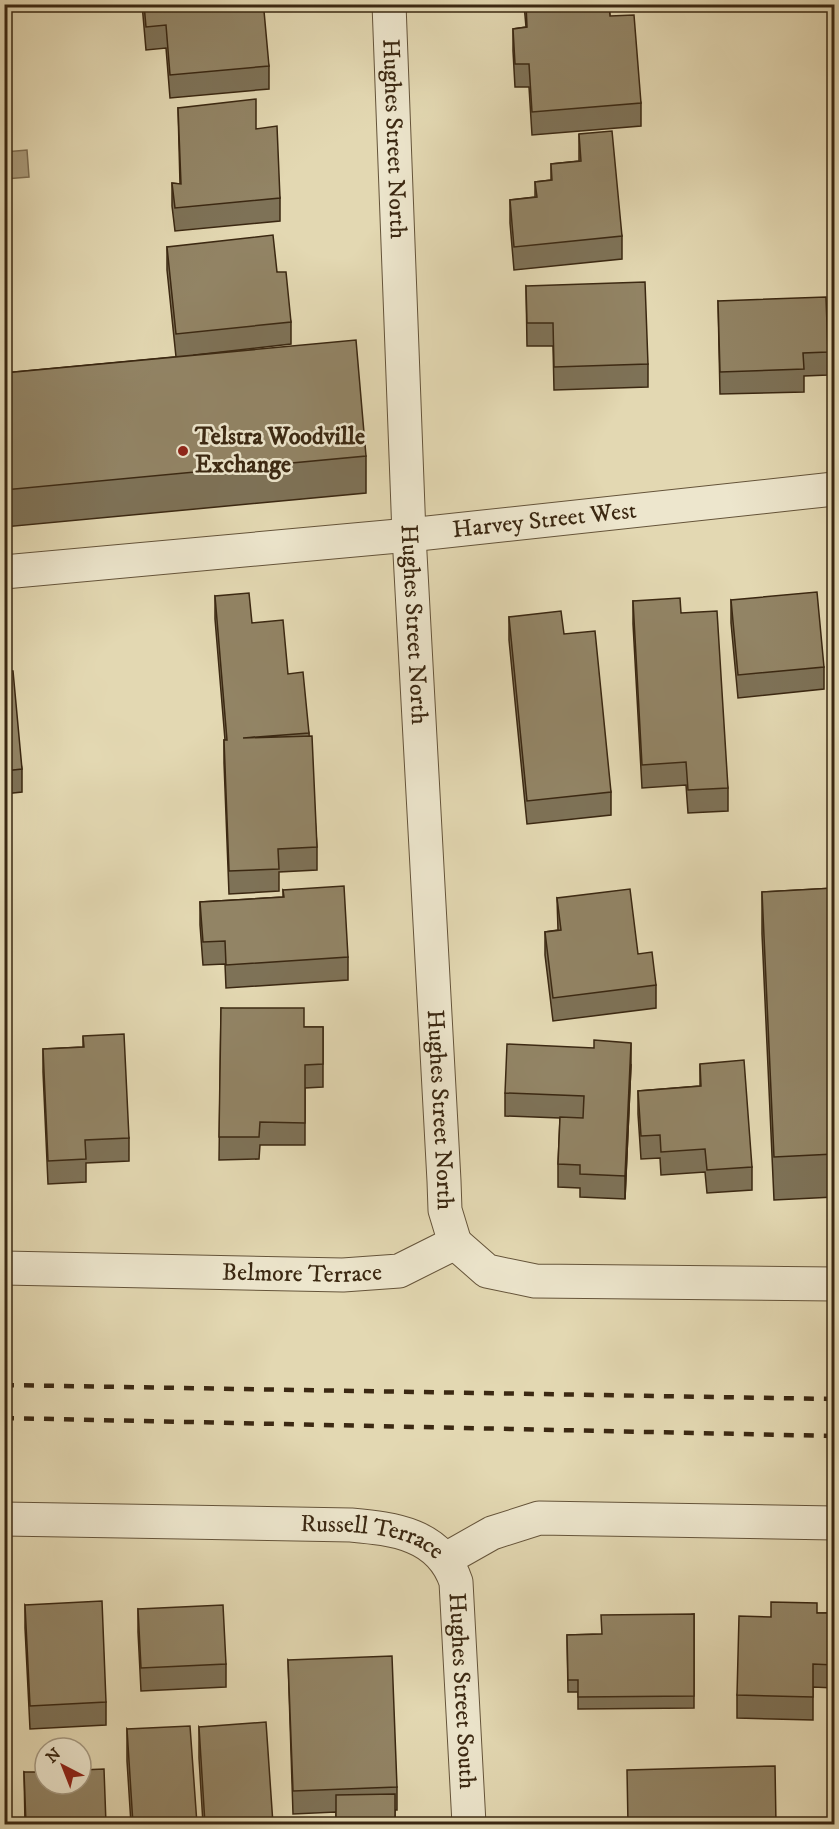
<svg xmlns="http://www.w3.org/2000/svg" width="839" height="1829" viewBox="0 0 839 1829" font-family="'IM FELL DW Pica',serif">
	<style>
		.water { fill: #aa9c7c; stroke: #7e6e52; stroke-width: 1.5 }
		.lines { fill: none; stroke-linecap: round; stroke-linejoin: round }
		.street-casing { stroke: #65543a; stroke-width: 35 }
		.street { stroke: #ede6cd; stroke-width: 33 }
		.rail { stroke: #3b2812; stroke-width: 4.5; stroke-dasharray: 10 10; stroke-linecap: butt }
		.wall { fill: #7e7257; stroke: #3b2812; stroke-width: 1.5 }
		.shaded-wall { fill: #665c47; stroke: #3b2812; stroke-width: 1.5 }
		.building { fill: #928465; stroke: #3b2812; stroke-width: 1.5 }
		.poi-dot { fill: #8f2418; stroke: #ede6cd; stroke-width: 2 }
		.labels { text-anchor: middle; dominant-baseline: central; stroke-width: 5; stroke-linejoin: round; paint-order: stroke }
		.street-label { font-size: 24px; fill: #3b2812; stroke: #ede6cd }
		.poi-label { font-size: 24px; font-weight: bold; fill: #3b2812; stroke: #ede6cd; text-anchor: start }
	</style>
	<rect width="100%" height="100%" fill="#e3d8b2"/>
	<filter id="stains"><feTurbulence type="fractalNoise" baseFrequency=".00333" numOctaves="4"/><feColorMatrix values="0 0 0 0 .2 0 0 0 0 .09 0 0 0 0 .02 0 0 0 .5 -.17"/></filter>
	<radialGradient id="worn" r=".72"><stop offset=".6" stop-color="#630" stop-opacity="0"/><stop offset="1" stop-color="#630" stop-opacity=".3"/></radialGradient>
	<path class="water" d="M 27,150 L 29,177 L 5,179 L 5,152 Z"/>
	<g class="lines">
		<g class="street-casing">
			<g id="street">
				<path id="s1" d="M 389,4 L 409,535 L 444,1181 L 445,1210 L 455,1243"/>
				<path id="s2" d="M 4,572 L 409,535 L 834,489"/>
				<path d="M 455,1243 L 487,1271 L 535,1281 L 834,1284"/>
				<path id="s3" d="M 4,1268 L 343,1275 L 399,1271 L 455,1243"/>
				<path id="s4" d="M 4,1519 L 351,1525 C 394,1529 440,1534 456,1582 L 469,1824"/>
				<path d="M 446,1559 L 492,1533 L 539,1518 L 834,1523"/>
			</g>
		</g>
		<use href="#street" class="street"/>
		<g class="rail">
			<path d="M 4,1385 L 834,1399"/>
			<path d="M 4,1418 L 834,1436"/>
		</g>
	</g>
	<g class="wall">
		<path d="M 142,4 L 253,4 L 254,11 L 269,66 L 269,89 L 170,98 L 166,48 L 146,50 Z"/>
		<path d="M 524,4 L 609,4 L 610,16 L 641,103 L 641,126 L 532,135 L 529,87 L 515,87 L 513,51 L 513,29 L 526,27 Z"/>
		<path d="M 178,108 L 256,129 L 280,198 L 280,221 L 175,231 L 172,206 L 172,183 L 180,184 Z"/>
		<path d="M 579,134 L 622,236 L 622,259 L 514,270 L 510,223 L 510,200 L 535,197 L 535,182 L 551,180 L 551,164 L 579,161 Z"/>
		<path d="M 167,247 L 277,272 L 291,322 L 291,344 L 195,355 L 366,456 L 366,493 L 4,527 L 4,373 L 176,357 L 167,270 Z"/>
		<path d="M 526,286 L 648,364 L 648,387 L 554,390 L 553,346 L 527,346 Z"/>
		<path d="M 718,301 L 828,352 L 828,375 L 804,376 L 804,392 L 720,394 Z"/>
		<path d="M 215,596 L 252,623 L 288,674 L 309,733 L 317,847 L 317,870 L 279,872 L 279,891 L 229,894 L 224,763 L 224,740 L 225,740 L 215,619 Z"/>
		<path d="M 731,600 L 824,667 L 824,689 L 738,698 L 731,623 Z"/>
		<path d="M 633,601 L 681,613 L 728,788 L 728,811 L 688,813 L 686,785 L 642,788 L 633,624 Z"/>
		<path d="M 509,617 L 564,634 L 611,792 L 611,815 L 527,824 L 509,640 Z"/>
		<path d="M 4,671 L 22,769 L 22,792 L 4,794 Z"/>
		<path d="M 834,888 L 834,1197 L 774,1200 L 762,934 L 762,892 Z"/>
		<path d="M 283,890 L 348,957 L 348,980 L 226,988 L 225,964 L 203,965 L 200,925 L 200,902 L 283,897 Z"/>
		<path d="M 557,898 L 638,954 L 656,985 L 656,1008 L 553,1021 L 545,955 L 545,932 L 558,930 Z"/>
		<path d="M 221,1008 L 304,1027 L 323,1027 L 323,1087 L 305,1088 L 305,1145 L 260,1145 L 259,1159 L 219,1160 Z"/>
		<path d="M 83,1036 L 129,1138 L 129,1161 L 86,1163 L 86,1182 L 48,1184 L 43,1072 L 43,1049 L 83,1047 Z"/>
		<path d="M 700,1064 L 752,1167 L 752,1190 L 707,1193 L 705,1172 L 661,1175 L 660,1158 L 641,1159 L 638,1114 L 638,1091 L 700,1086 Z"/>
		<path d="M 631,1065 L 625,1199 L 580,1197 L 580,1188 L 558,1187 L 558,1164 L 560,1118 L 505,1116 L 505,1093 Z"/>
		<path d="M 4,1080 L 8,1146 L 8,1169 L 4,1169 Z"/>
		<path d="M 25,1605 L 106,1702 L 106,1725 L 30,1729 L 25,1628 Z"/>
		<path d="M 138,1609 L 226,1664 L 226,1687 L 141,1691 L 138,1632 Z"/>
		<path d="M 817,1613 L 834,1613 L 834,1688 L 813,1687 L 813,1720 L 737,1718 L 737,1695 L 771,1617 Z"/>
		<path d="M 694,1614 L 694,1708 L 578,1709 L 578,1692 L 568,1692 L 567,1635 L 601,1634 Z"/>
		<path d="M 288,1660 L 397,1787 L 397,1810 L 395,1810 L 395,1824 L 336,1824 L 336,1812 L 293,1814 Z"/>
		<path d="M 199,1727 L 273,1824 L 203,1824 L 199,1758 Z"/>
		<path d="M 127,1729 L 197,1824 L 131,1824 L 127,1761 Z"/>
		<path d="M 24,1772 L 106,1824 L 25,1824 Z"/>
	</g>
	<path class="shaded-wall" d="M 631,1043 L 631,1065 L 625,1199 L 625,1176 Z"/>
	<g class="building">
		<path d="M 144,4 L 253,4 L 254,11 L 264,11 L 269,66 L 170,75 L 166,25 L 146,27 Z"/>
		<path d="M 526,4 L 609,4 L 610,16 L 634,15 L 641,103 L 532,112 L 529,64 L 515,64 L 513,29 L 527,27 Z"/>
		<path d="M 256,99 L 256,129 L 277,126 L 280,198 L 175,208 L 172,183 L 181,184 L 178,108 Z"/>
		<path d="M 612,131 L 622,236 L 514,247 L 510,200 L 537,197 L 535,182 L 552,180 L 551,164 L 581,161 L 579,134 Z"/>
		<path d="M 273,235 L 277,272 L 286,272 L 291,322 L 176,334 L 167,247 Z"/>
		<path d="M 645,282 L 648,364 L 554,367 L 553,323 L 527,323 L 526,286 Z"/>
		<path d="M 826,297 L 828,352 L 803,353 L 804,369 L 720,372 L 718,301 Z"/>
		<path d="M 356,340 L 366,456 L 4,490 L 4,373 Z"/>
		<path d="M 817,592 L 824,667 L 738,675 L 731,600 Z"/>
		<path d="M 249,593 L 252,623 L 283,620 L 288,674 L 303,672 L 309,733 L 243,738 L 312,736 L 317,847 L 278,849 L 279,869 L 229,871 L 224,740 L 227,740 L 215,596 Z"/>
		<path d="M 680,598 L 681,613 L 717,611 L 728,788 L 688,790 L 686,762 L 642,765 L 633,601 Z"/>
		<path d="M 561,611 L 564,634 L 595,631 L 611,792 L 527,801 L 509,617 Z"/>
		<path d="M 4,671 L 13,671 L 22,769 L 4,771 Z"/>
		<path d="M 344,886 L 348,957 L 226,965 L 225,941 L 203,942 L 200,902 L 284,897 L 283,890 Z"/>
		<path d="M 834,888 L 834,1154 L 774,1157 L 762,892 Z"/>
		<path d="M 630,889 L 638,954 L 652,952 L 656,985 L 553,998 L 545,932 L 561,930 L 557,898 Z"/>
		<path d="M 221,1008 L 304,1008 L 304,1027 L 323,1027 L 323,1064 L 305,1065 L 305,1123 L 260,1122 L 259,1137 L 219,1137 Z"/>
		<path d="M 124,1034 L 129,1138 L 85,1140 L 86,1159 L 48,1161 L 43,1049 L 84,1047 L 83,1036 Z"/>
		<path d="M 594,1040 L 631,1043 L 625,1176 L 580,1174 L 580,1165 L 558,1164 L 560,1117 L 583,1118 L 584,1096 L 505,1093 L 507,1044 L 594,1048 Z"/>
		<path d="M 744,1060 L 752,1167 L 707,1170 L 705,1149 L 661,1152 L 660,1135 L 641,1136 L 638,1091 L 701,1086 L 700,1064 Z"/>
		<path d="M 4,1080 L 8,1146 L 4,1146 Z"/>
		<path d="M 102,1601 L 106,1702 L 30,1706 L 25,1605 Z"/>
		<path d="M 771,1602 L 817,1603 L 817,1613 L 834,1613 L 834,1665 L 813,1664 L 813,1697 L 737,1695 L 739,1616 L 771,1617 Z"/>
		<path d="M 223,1605 L 226,1664 L 141,1668 L 138,1609 Z"/>
		<path d="M 694,1614 L 694,1696 L 578,1697 L 578,1680 L 568,1680 L 567,1635 L 602,1634 L 601,1615 Z"/>
		<path d="M 392,1656 L 397,1787 L 293,1791 L 288,1660 Z"/>
		<path d="M 266,1722 L 273,1824 L 205,1824 L 199,1727 Z"/>
		<path d="M 190,1726 L 197,1824 L 133,1824 L 127,1729 Z"/>
		<path d="M 775,1766 L 776,1824 L 628,1824 L 627,1770 Z"/>
		<path d="M 104,1769 L 106,1824 L 26,1824 L 24,1772 L 45,1772 L 45,1784 L 81,1784 L 81,1770 Z"/>
		<path d="M 395,1794 L 395,1824 L 336,1824 L 336,1795 Z"/>
	</g>
	<circle class="poi-dot" cx="183" cy="451" r="6"/>
	<g class="labels">
		<g class="street-label">
			<text stroke="none"><textPath href="#s1" startOffset="135">Hughes Street North</textPath></text>
			<text stroke="none"><textPath href="#s2" startOffset="543">Harvey Street West</textPath></text>
			<text stroke="none"><textPath href="#s1" startOffset="621">Hughes Street North</textPath></text>
			<text stroke="none"><textPath href="#s1" startOffset="1107">Hughes Street North</textPath></text>
			<text stroke="none"><textPath href="#s3" startOffset="298">Belmore Terrace</textPath></text>
			<text stroke="none"><textPath href="#s4" startOffset="370">Russell Terrace</textPath></text>
			<text stroke="none"><textPath href="#s4" startOffset="584">Hughes Street South</textPath></text>
		</g>
		<g class="poi-label">
			<text x="195" y="437">Telstra Woodville<tspan x="195" dy="28">Exchange</tspan></text>
		</g>
	</g>
	<rect width="839" height="1829" fill="none" stroke="#e3d8b2" stroke-width="24"/>
	<rect x="6" y="6" width="827" height="1817" fill="none" stroke="#3b2812" stroke-width="3"/>
	<rect x="12" y="12" width="815" height="1805" fill="none" stroke="#3b2812" stroke-width="1.5"/>
	<g transform="translate(63 1766) rotate(318)"><circle r="28" fill="#ede6cd" stroke="#a69a82" stroke-width="1.5"/>
	<path d="M0-4.5L10 22L0 15L-10 22Z" fill="#8f2418"/>
	<text y="-9" font-size="16" font-weight="bold" text-anchor="middle" fill="#3b2812">N</text>
	</g>
	<rect width="100%" height="100%" filter="url(#stains)"/>
	<rect width="100%" height="100%" fill="url(#worn)"/>
</svg>
